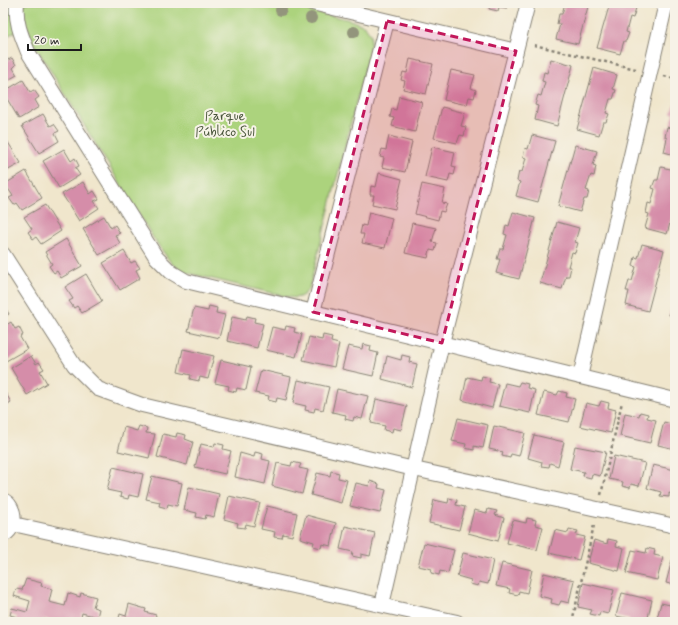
<svg xmlns="http://www.w3.org/2000/svg" width="678" height="625" viewBox="0 0 678 625" font-family="Mynerve,sans-serif">
	<style>
		.green { fill: #acd37d; stroke: #64784c }
		.building { fill: #d58da9 }
		.lines { fill: none; stroke-linecap: round; stroke-linejoin: round }
		.street-casing { stroke: #868174; stroke-width: 16 }
		.path { stroke: #868174; stroke-width: 2.5; stroke-dasharray: 3 3; stroke-linecap: butt }
		.street { stroke: #fff; stroke-width: 14 }
		.tree { fill: #93957b }
		.marked { fill: #c2185b; fill-opacity: 0.2; stroke: #c2185b; stroke-width: 3; stroke-dasharray: 8 5; stroke-linejoin: round }
		.labels { text-anchor: middle; dominant-baseline: central; stroke-width: 4; stroke-linejoin: round; paint-order: stroke }
		.park-label { font-size: 14px; fill: #475339; stroke: #f7f3e8 }
	</style>
	<rect width="100%" height="100%" fill="#f7f3e8"/>
	<filter id="ink" filterUnits="userSpaceOnUse"><feTurbulence type="fractalNoise" baseFrequency=".025" numOctaves="2"/><feDisplacementMap in="SourceGraphic" scale="8" xChannelSelector="R" yChannelSelector="G"/><feConvolveMatrix kernelMatrix="1 2 1 2 8 2 1 2 1" color-interpolation-filters="sRGB"/></filter>
	<filter id="wash" filterUnits="userSpaceOnUse"><feTurbulence type="fractalNoise" baseFrequency=".012" numOctaves="4" result="noise"/><feDisplacementMap in="SourceGraphic" scale="16" xChannelSelector="R" yChannelSelector="G"/><feGaussianBlur stdDeviation="0.9" result="paint"/><feColorMatrix in="noise" values="0 0 0 0 0 0 0 0 0 0 0 0 0 0 0 0 0 1.4 0 .05"/><feComposite in="paint" operator="in"/></filter>
	<g filter="url(#wash)">
		<rect width="100%" height="100%" fill="#f0e6cc"/>
		<path class="green" d="M 3,3 L 24,6 L 25,3 L 278,3 L 350,20 L 365,26 L 371,35 L 370,47 L 309,289 C 301,299 296,299 284,296 L 188,273 L 172,264 L 154,239 L 33,42 L 27,26 L 3,38 Z"/>
		<g id="blocks">
			<g class="building">
				<path d="M 486,3 L 508,3 L 507,8 L 499,7 L 498,11 L 489,9 L 490,5 Z"/>
				<path d="M 565,3 L 589,3 L 578,44 L 556,39 L 560,24 L 557,24 L 559,14 L 562,14 Z"/>
				<path d="M 610,3 L 634,3 L 633,7 L 636,8 L 633,18 L 630,17 L 626,32 L 629,33 L 626,41 L 624,41 L 620,54 L 597,48 Z"/>
				<path d="M 3,52 L 8,60 L 12,58 L 16,65 L 13,68 L 17,75 L 3,83 Z"/>
				<path d="M 410,59 L 433,64 L 426,94 L 403,89 L 405,81 L 401,80 L 403,72 L 407,73 Z"/>
				<path d="M 551,59 L 573,65 L 557,126 L 535,120 L 538,106 L 535,105 L 538,95 L 541,96 L 545,82 L 542,81 L 544,72 L 547,73 Z"/>
				<path d="M 594,68 L 617,75 L 613,89 L 616,90 L 613,99 L 610,99 L 606,113 L 609,114 L 606,122 L 603,122 L 599,135 L 577,129 Z"/>
				<path d="M 451,70 L 475,75 L 471,88 L 476,90 L 474,98 L 469,97 L 467,105 L 444,100 Z"/>
				<path d="M 23,80 L 30,92 L 34,90 L 39,97 L 35,100 L 39,107 L 19,119 L 3,92 Z"/>
				<path d="M 399,96 L 422,102 L 415,132 L 392,126 L 394,118 L 390,117 L 392,109 L 396,110 Z"/>
				<path d="M 674,104 L 675,104 L 675,155 L 664,152 L 667,138 L 665,137 L 667,127 L 670,128 L 674,113 L 671,113 Z"/>
				<path d="M 442,107 L 465,113 L 461,126 L 466,127 L 464,136 L 460,135 L 457,143 L 434,138 Z"/>
				<path d="M 43,114 L 50,126 L 54,124 L 59,131 L 55,133 L 59,141 L 39,153 L 22,126 Z"/>
				<path d="M 532,135 L 555,141 L 538,202 L 516,196 L 520,182 L 517,181 L 519,171 L 522,172 L 526,158 L 523,157 L 525,148 L 528,149 Z"/>
				<path d="M 4,136 L 21,163 L 3,173 L 3,137 Z"/>
				<path d="M 389,136 L 412,142 L 405,172 L 382,167 L 384,158 L 380,157 L 382,149 L 386,150 Z"/>
				<path d="M 575,145 L 597,151 L 593,165 L 596,166 L 594,176 L 591,175 L 586,190 L 589,191 L 587,199 L 584,199 L 580,212 L 558,206 Z"/>
				<path d="M 432,147 L 455,152 L 452,166 L 456,167 L 454,175 L 450,174 L 448,182 L 425,177 Z"/>
				<path d="M 64,149 L 71,161 L 75,158 L 79,166 L 75,168 L 80,175 L 59,188 L 43,161 Z"/>
				<path d="M 661,167 L 675,170 L 675,205 L 667,234 L 645,228 L 649,214 L 646,213 L 648,203 L 651,204 L 655,189 L 652,188 L 655,180 L 658,180 Z"/>
				<path d="M 26,171 L 42,198 L 22,210 L 17,203 L 14,205 L 9,198 L 13,196 L 5,184 Z"/>
				<path d="M 379,173 L 402,179 L 395,209 L 372,204 L 374,195 L 370,195 L 371,186 L 376,187 Z"/>
				<path d="M 83,182 L 90,194 L 94,191 L 99,199 L 94,201 L 99,208 L 79,221 L 62,194 Z"/>
				<path d="M 422,184 L 445,189 L 442,203 L 447,204 L 444,212 L 440,211 L 438,220 L 415,214 Z"/>
				<path d="M 45,205 L 61,231 L 41,244 L 36,237 L 33,239 L 28,232 L 32,229 L 24,217 Z"/>
				<path d="M 369,212 L 392,218 L 385,248 L 362,243 L 364,234 L 360,234 L 362,225 L 366,226 Z"/>
				<path d="M 513,212 L 535,218 L 519,279 L 496,273 L 500,259 L 497,259 L 500,249 L 503,249 L 507,235 L 504,234 L 506,225 L 509,226 Z"/>
				<path d="M 104,216 L 111,228 L 115,225 L 120,233 L 115,235 L 120,243 L 99,255 L 83,229 Z"/>
				<path d="M 557,222 L 579,228 L 575,242 L 578,243 L 575,253 L 572,252 L 568,267 L 571,267 L 569,276 L 566,276 L 562,289 L 540,283 Z"/>
				<path d="M 412,223 L 436,228 L 432,242 L 437,243 L 435,251 L 430,250 L 428,258 L 405,253 Z"/>
				<path d="M 66,239 L 82,266 L 61,278 L 57,271 L 54,273 L 49,266 L 52,264 L 45,252 Z"/>
				<path d="M 642,244 L 664,250 L 648,311 L 626,305 L 629,291 L 626,291 L 629,281 L 632,281 L 636,267 L 633,266 L 635,257 L 638,258 Z"/>
				<path d="M 124,251 L 131,263 L 135,261 L 140,268 L 136,270 L 140,278 L 120,290 L 103,263 Z"/>
				<path d="M 86,274 L 102,301 L 82,313 L 77,306 L 74,308 L 69,301 L 73,299 L 65,287 Z"/>
				<path d="M 675,294 L 675,317 L 669,315 Z"/>
				<path d="M 3,304 L 9,314 L 3,318 Z"/>
				<path d="M 209,306 L 217,308 L 216,313 L 225,315 L 219,338 L 188,331 L 194,308 L 208,311 Z"/>
				<path d="M 247,316 L 255,318 L 254,322 L 263,324 L 257,348 L 227,341 L 232,317 L 246,320 Z"/>
				<path d="M 11,322 L 15,329 L 19,327 L 23,335 L 20,337 L 27,349 L 6,361 L 3,355 L 3,327 Z"/>
				<path d="M 286,326 L 295,328 L 294,332 L 302,334 L 296,357 L 266,350 L 272,327 L 285,330 Z"/>
				<path d="M 323,335 L 332,337 L 331,342 L 339,344 L 334,367 L 303,360 L 309,337 L 322,340 Z"/>
				<path d="M 363,344 L 371,346 L 370,351 L 378,353 L 373,376 L 342,369 L 348,346 L 362,349 Z"/>
				<path d="M 183,349 L 214,356 L 208,379 L 200,377 L 199,381 L 190,379 L 191,375 L 178,372 Z"/>
				<path d="M 402,355 L 410,357 L 409,362 L 417,364 L 412,387 L 382,379 L 387,356 L 401,360 Z"/>
				<path d="M 31,356 L 36,364 L 39,362 L 44,369 L 40,371 L 47,383 L 27,395 L 11,368 Z"/>
				<path d="M 221,360 L 251,367 L 246,390 L 237,388 L 236,392 L 228,390 L 229,386 L 215,383 Z"/>
				<path d="M 261,370 L 291,377 L 286,400 L 277,398 L 276,402 L 268,400 L 269,396 L 255,393 Z"/>
				<path d="M 482,376 L 490,378 L 489,382 L 498,384 L 492,408 L 462,400 L 467,377 L 481,380 Z"/>
				<path d="M 298,380 L 329,387 L 323,410 L 315,408 L 314,412 L 305,410 L 306,406 L 293,403 Z"/>
				<path d="M 520,382 L 528,384 L 527,388 L 535,390 L 530,413 L 499,406 L 505,383 L 518,386 Z"/>
				<path d="M 3,389 L 11,402 L 3,407 Z"/>
				<path d="M 337,389 L 368,396 L 362,419 L 354,417 L 353,421 L 345,419 L 346,415 L 332,412 Z"/>
				<path d="M 559,391 L 567,393 L 566,397 L 575,399 L 569,422 L 538,415 L 544,392 L 557,395 Z"/>
				<path d="M 376,399 L 407,406 L 401,430 L 393,428 L 392,432 L 384,430 L 385,426 L 371,423 Z"/>
				<path d="M 601,401 L 609,403 L 608,408 L 616,410 L 611,433 L 580,426 L 586,403 L 599,406 Z"/>
				<path d="M 640,412 L 648,414 L 647,418 L 656,420 L 650,443 L 620,436 L 625,413 L 639,416 Z"/>
				<path d="M 458,418 L 488,425 L 483,448 L 474,446 L 474,450 L 465,448 L 466,444 L 452,441 Z"/>
				<path d="M 664,422 L 675,425 L 675,449 L 658,445 Z"/>
				<path d="M 139,426 L 147,428 L 146,433 L 155,434 L 149,458 L 118,451 L 124,427 L 137,431 Z"/>
				<path d="M 494,426 L 525,433 L 519,456 L 511,454 L 510,458 L 502,456 L 503,452 L 489,449 Z"/>
				<path d="M 177,433 L 186,435 L 185,439 L 193,442 L 187,465 L 157,457 L 163,434 L 176,437 Z"/>
				<path d="M 534,435 L 564,442 L 558,466 L 550,463 L 549,467 L 541,466 L 542,462 L 528,458 Z"/>
				<path d="M 215,443 L 224,445 L 223,449 L 231,451 L 225,474 L 195,467 L 201,444 L 214,447 Z"/>
				<path d="M 575,446 L 606,452 L 600,476 L 592,474 L 591,478 L 583,476 L 584,472 L 570,469 Z"/>
				<path d="M 255,452 L 263,454 L 262,459 L 270,461 L 265,484 L 235,477 L 240,453 L 254,457 Z"/>
				<path d="M 614,456 L 645,463 L 639,486 L 631,484 L 630,488 L 622,486 L 623,482 L 609,479 Z"/>
				<path d="M 292,462 L 301,464 L 299,468 L 308,470 L 302,494 L 272,486 L 277,463 L 291,466 Z"/>
				<path d="M 653,465 L 675,470 L 675,495 L 669,493 L 669,497 L 660,496 L 661,492 L 647,488 Z"/>
				<path d="M 113,467 L 143,474 L 138,497 L 129,495 L 128,499 L 120,497 L 121,493 L 107,490 Z"/>
				<path d="M 331,471 L 339,473 L 338,478 L 347,480 L 341,503 L 311,495 L 317,473 L 330,476 Z"/>
				<path d="M 152,476 L 182,483 L 177,506 L 168,504 L 167,508 L 159,506 L 160,502 L 146,499 Z"/>
				<path d="M 370,481 L 379,484 L 378,488 L 386,490 L 380,513 L 350,506 L 356,483 L 369,486 Z"/>
				<path d="M 189,487 L 219,494 L 214,517 L 206,515 L 205,519 L 196,517 L 197,513 L 184,510 Z"/>
				<path d="M 229,496 L 260,503 L 254,526 L 246,524 L 245,528 L 237,527 L 238,523 L 224,519 Z"/>
				<path d="M 449,498 L 457,500 L 456,505 L 465,507 L 459,530 L 429,523 L 434,500 L 448,503 Z"/>
				<path d="M 267,506 L 297,513 L 292,536 L 283,534 L 282,538 L 274,537 L 275,532 L 261,529 Z"/>
				<path d="M 488,509 L 497,511 L 495,515 L 504,518 L 498,541 L 468,533 L 474,510 L 487,513 Z"/>
				<path d="M 306,515 L 336,523 L 331,546 L 322,544 L 321,548 L 313,546 L 314,542 L 300,538 Z"/>
				<path d="M 527,518 L 536,520 L 535,525 L 543,527 L 537,550 L 507,543 L 513,520 L 526,523 Z"/>
				<path d="M 345,526 L 375,533 L 370,556 L 361,554 L 361,558 L 352,556 L 353,552 L 340,549 Z"/>
				<path d="M 569,529 L 578,531 L 576,535 L 585,537 L 579,560 L 549,553 L 555,530 L 568,533 Z"/>
				<path d="M 608,539 L 617,541 L 616,546 L 624,548 L 619,571 L 588,563 L 594,540 L 607,544 Z"/>
				<path d="M 424,543 L 454,550 L 448,573 L 440,571 L 439,575 L 431,573 L 432,569 L 418,566 Z"/>
				<path d="M 647,548 L 655,550 L 654,555 L 663,557 L 657,580 L 626,573 L 632,550 L 646,553 Z"/>
				<path d="M 463,553 L 493,560 L 488,584 L 479,582 L 478,586 L 470,584 L 471,580 L 457,576 Z"/>
				<path d="M 672,560 L 675,561 L 675,585 L 666,583 Z"/>
				<path d="M 502,563 L 532,570 L 527,593 L 519,591 L 518,595 L 509,593 L 510,589 L 496,586 Z"/>
				<path d="M 544,573 L 574,580 L 569,603 L 561,601 L 559,605 L 551,603 L 552,599 L 539,596 Z"/>
				<path d="M 26,579 L 42,583 L 41,586 L 52,589 L 49,602 L 65,606 L 68,593 L 80,597 L 81,593 L 96,597 L 93,607 L 99,609 L 97,617 L 82,613 L 80,622 L 57,622 L 44,619 L 43,622 L 15,622 L 17,617 L 10,615 L 12,608 L 27,612 L 30,601 L 14,596 L 16,589 L 22,590 Z"/>
				<path d="M 583,583 L 614,590 L 608,614 L 600,612 L 599,616 L 590,614 L 592,610 L 578,607 Z"/>
				<path d="M 622,593 L 652,600 L 647,622 L 638,621 L 638,622 L 629,622 L 630,619 L 616,616 Z"/>
				<path d="M 661,603 L 675,606 L 675,622 L 656,622 Z"/>
				<path d="M 129,604 L 146,609 L 145,612 L 156,615 L 154,622 L 118,622 L 120,614 L 126,616 Z"/>
			</g>
		</g>
	</g>
	<g filter="url(#ink)">
		<use href="#blocks" fill-opacity="0" stroke="#868174" stroke-width="1"/>
		<g class="lines">
			<g class="street-casing">
				<g id="street">
					<path d="M 17,3 C 15,21 21,35 28,52 L 156,257 L 171,272 L 186,281 L 675,400"/>
					<path d="M 312,3 L 516,51"/>
					<path d="M 3,254 L 74,365 L 98,389 L 142,405 L 414,469 L 675,526"/>
					<path d="M 313,312 L 387,21"/>
					<path d="M 580,377 L 666,3"/>
					<path d="M 3,500 C 17,506 17,530 3,535"/>
					<path d="M 13,524 L 457,622"/>
					<path d="M 382,605 L 442,343 L 528,3"/>
				</g>
			</g>
			<g class="path">
				<path d="M 534,45 L 636,69"/>
				<path d="M 664,76 L 675,79"/>
				<path d="M 601,495 L 622,402"/>
				<path d="M 572,622 L 594,525"/>
			</g>
			<use href="#street" class="street"/>
		</g>
		<g class="tree">
			<circle cx="281" cy="10" r="6"/>
			<circle cx="311" cy="18" r="6"/>
			<circle cx="354" cy="32" r="6"/>
		</g>
	</g>
	<path class="marked" d="M 387,21 L 516,51 L 442,343 L 313,312 Z"/>
	<g class="labels">
		<g class="park-label">
			<text x="225" y="116">Parque<tspan x="225" dy="16">Público Sul</tspan></text>
		</g>
	</g>
	<rect width="678" height="625" fill="none" stroke="#f7f3e8" stroke-width="16"/>
	<path d="M28 44v6h53v-6" fill="none" stroke="#1c1c1c" stroke-width="2"/>
	<text x="34" y="44" font-size="12" fill="#1c1c1c" stroke="#f7f3e8" stroke-width="3" paint-order="stroke">20 m</text>
</svg>
